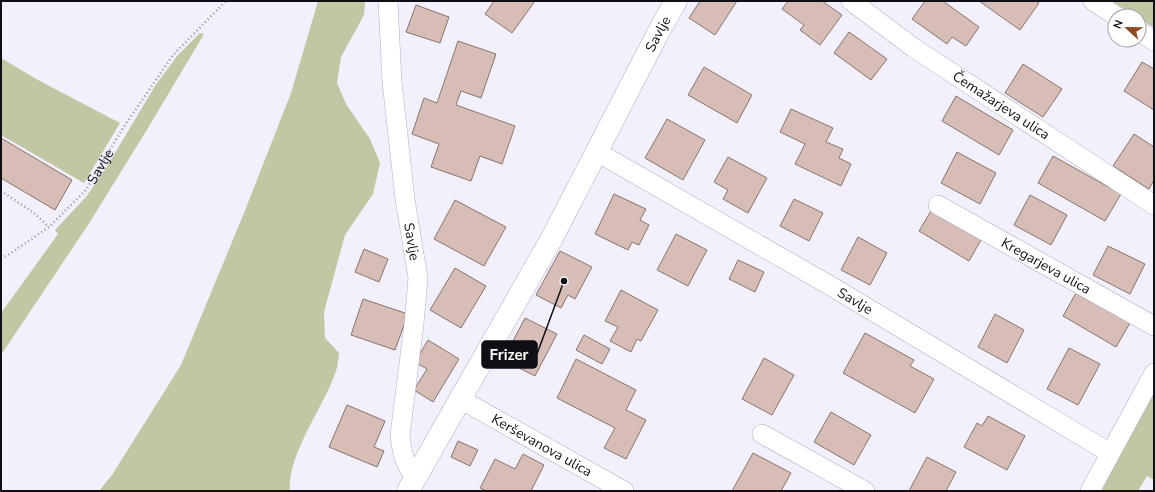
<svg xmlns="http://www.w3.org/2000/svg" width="1155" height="492" viewBox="0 0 1155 492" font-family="'Nunito Sans',sans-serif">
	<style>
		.green { fill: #c2c6a2 }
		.building { fill: #d6bdb5; stroke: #8a746c }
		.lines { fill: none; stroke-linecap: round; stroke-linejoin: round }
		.street-casing { stroke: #b1acc1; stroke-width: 20 }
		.secondary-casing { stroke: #b1acc1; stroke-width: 23 }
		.path { stroke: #918f9a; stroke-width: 2.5; stroke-dasharray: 1 3; stroke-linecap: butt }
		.street { stroke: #fff; stroke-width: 19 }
		.secondary { stroke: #fff; stroke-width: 22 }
		.labels { text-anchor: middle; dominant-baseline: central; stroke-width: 4; stroke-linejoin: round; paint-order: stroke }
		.street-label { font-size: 14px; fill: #110f16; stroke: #fff }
		.leader { fill: none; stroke: #110f16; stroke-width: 1.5 }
		.callout-dot { fill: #110f16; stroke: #fff; stroke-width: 1.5 }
		.callout { fill: #110f16; stroke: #110f16; stroke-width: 1.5 }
		.callout-label { font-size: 15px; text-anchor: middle; font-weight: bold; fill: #fff }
	</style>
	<rect width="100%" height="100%" fill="#f3f0fe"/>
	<g class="green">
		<path d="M 318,1 L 365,1 L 364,15 L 341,57 L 337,83 L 346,104 L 370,139 L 380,163 L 373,194 L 345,235 L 324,312 L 325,338 L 339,353 C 338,359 338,366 336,371 C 324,407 287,454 290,491 L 99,491 L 112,475 L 181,365 L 244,213 L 291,93 Z"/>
		<path d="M 1112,1 L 1154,1 L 1154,28 L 1139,18 L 1139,16 L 1135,16 Z"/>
		<path d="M 200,33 L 204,34 L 148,128 L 88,225 L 1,355 L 1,313 L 58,234 L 55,230 L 86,197 L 106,168 L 155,86 L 177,56 Z"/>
		<path d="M 1,58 L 38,80 L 120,123 L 84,183 L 1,135 Z"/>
		<path d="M 1154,390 L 1154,480 L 1147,476 L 1138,491 L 1098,491 Z"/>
	</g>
	<g class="building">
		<path d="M 494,1 L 535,1 L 512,33 L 485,14 Z"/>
		<path d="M 700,1 L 737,1 L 715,35 L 689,18 Z"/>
		<path d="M 788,1 L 822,1 L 842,15 L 820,45 L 800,30 L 804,25 L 782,9 Z"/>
		<path d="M 925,1 L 943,1 L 979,27 L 966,46 L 952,37 L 947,44 L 912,19 Z"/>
		<path d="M 979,1 L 1036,1 L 1039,3 L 1020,30 Z"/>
		<path d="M 416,5 L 449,17 L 440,43 L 406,32 Z"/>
		<path d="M 849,32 L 887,59 L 871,80 L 834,53 Z"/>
		<path d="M 458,41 L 496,54 L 481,98 L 461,91 L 456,105 L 515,126 L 502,164 L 480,156 L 471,181 L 431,167 L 439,144 L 412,134 L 424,98 L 437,103 Z"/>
		<path d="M 1142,62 L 1154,69 L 1154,110 L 1124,91 Z"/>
		<path d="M 1023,64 L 1062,89 L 1043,117 L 1005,93 Z"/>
		<path d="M 704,67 L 752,95 L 737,123 L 688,95 Z"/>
		<path d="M 956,96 L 1013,130 L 999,155 L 942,121 Z"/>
		<path d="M 791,109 L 833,128 L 826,142 L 843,149 L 839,158 L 851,164 L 841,186 L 795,164 L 805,144 L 780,132 Z"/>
		<path d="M 667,119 L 705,140 L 683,180 L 645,158 Z"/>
		<path d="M 1134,134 L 1154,147 L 1154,180 L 1149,189 L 1113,166 Z"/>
		<path d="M 1,138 L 72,180 L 55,210 L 1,178 Z"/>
		<path d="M 957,152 L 996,173 L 980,204 L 941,183 Z"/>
		<path d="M 1053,156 L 1121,194 L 1105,221 L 1038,183 Z"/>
		<path d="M 728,157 L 767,178 L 748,213 L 723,199 L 728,190 L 714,182 Z"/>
		<path d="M 614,194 L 646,209 L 640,220 L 649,225 L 639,245 L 632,242 L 628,250 L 595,234 Z"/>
		<path d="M 1030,195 L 1067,215 L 1051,245 L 1014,225 Z"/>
		<path d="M 794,199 L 823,213 L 809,241 L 780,226 Z"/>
		<path d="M 455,200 L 506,227 L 484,266 L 434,239 Z"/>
		<path d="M 931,211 L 981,240 L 969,261 L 919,231 Z"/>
		<path d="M 676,234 L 707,250 L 688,286 L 657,270 Z"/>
		<path d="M 858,237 L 887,253 L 870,285 L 841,270 Z"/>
		<path d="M 1108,246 L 1145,264 L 1130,294 L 1093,275 Z"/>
		<path d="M 364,249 L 388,259 L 379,282 L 355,272 Z"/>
		<path d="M 560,251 L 592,267 L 575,299 L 568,295 L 561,308 L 536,295 Z"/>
		<path d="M 738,260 L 764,272 L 755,292 L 729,279 Z"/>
		<path d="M 455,268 L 486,286 L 461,328 L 430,310 Z"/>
		<path d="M 621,290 L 658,310 L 641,341 L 637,339 L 631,352 L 610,341 L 618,327 L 605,321 Z"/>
		<path d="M 1076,293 L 1130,323 L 1116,347 L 1063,316 Z"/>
		<path d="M 363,299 L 408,314 L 395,350 L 351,335 Z"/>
		<path d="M 995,314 L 1024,330 L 1007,363 L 978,347 Z"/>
		<path d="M 525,318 L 557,334 L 535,376 L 503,360 Z"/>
		<path d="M 865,333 L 914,360 L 910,366 L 934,379 L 915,413 L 843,373 Z"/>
		<path d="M 584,335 L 610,349 L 602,364 L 576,350 Z"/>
		<path d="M 428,340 L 459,359 L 433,402 L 414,390 L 427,369 L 415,362 Z"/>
		<path d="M 1069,348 L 1100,364 L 1078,405 L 1047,389 Z"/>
		<path d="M 764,358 L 794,375 L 772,415 L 742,399 Z"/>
		<path d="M 576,359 L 636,390 L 626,410 L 646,420 L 626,459 L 604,448 L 615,428 L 557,398 Z"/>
		<path d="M 347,405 L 385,421 L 374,447 L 384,451 L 377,467 L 329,447 Z"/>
		<path d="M 831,412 L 871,435 L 854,465 L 814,442 Z"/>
		<path d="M 988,416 L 1025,436 L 1007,470 L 964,447 L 977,423 L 982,426 Z"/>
		<path d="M 458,441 L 478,450 L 470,466 L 451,457 Z"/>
		<path d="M 753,453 L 791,473 L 781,491 L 732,491 Z"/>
		<path d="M 523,454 L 544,465 L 531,491 L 486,491 L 480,488 L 495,459 L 515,469 Z"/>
		<path d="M 927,457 L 956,472 L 946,491 L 909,491 Z"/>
	</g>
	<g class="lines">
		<g class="street-casing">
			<g id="street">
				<path id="s2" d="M 388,1 L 392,82 L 405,199 L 418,278 L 414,324 L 400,435 C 402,453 404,463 415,478"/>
				<path id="s3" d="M 851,1 L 914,48 L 1154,205"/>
				<path d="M 1093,1 L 1116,16"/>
				<path d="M 1139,31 L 1154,41"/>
				<path id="s4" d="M 597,152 L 829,285 L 1110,453"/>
				<path id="s5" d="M 938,205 L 1154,326"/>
				<path id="s6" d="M 460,399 L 624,491"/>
				<path d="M 762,434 L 865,491"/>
				<path d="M 1090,491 L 1154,373"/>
			</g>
		</g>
		<g class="secondary-casing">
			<g id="secondary">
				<path id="s7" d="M 408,491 L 552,238 L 659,31 L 676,1"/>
			</g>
		</g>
		<g class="path">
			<path d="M 1,191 L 34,213 L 49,227"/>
			<path id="s1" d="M 1,258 L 8,255 L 49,227 L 86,190 L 123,128 L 173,55 L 226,1"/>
		</g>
		<use href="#street" class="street"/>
		<use href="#secondary" class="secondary"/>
	</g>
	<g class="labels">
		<g class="street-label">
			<text stroke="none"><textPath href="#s7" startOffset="521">Savlje</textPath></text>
			<text stroke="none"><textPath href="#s3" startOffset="183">Čemažarjeva ulica</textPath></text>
			<text stroke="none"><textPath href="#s1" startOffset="137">Savlje</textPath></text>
			<text stroke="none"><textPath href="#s2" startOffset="242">Savlje</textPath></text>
			<text stroke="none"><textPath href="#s5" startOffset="124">Kregarjeva ulica</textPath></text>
			<text stroke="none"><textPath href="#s4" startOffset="298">Savlje</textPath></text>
			<text stroke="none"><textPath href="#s6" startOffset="94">Kerševanova ulica</textPath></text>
		</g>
	</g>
	<path class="leader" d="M564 281L537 354"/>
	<circle class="callout-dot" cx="564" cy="281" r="4"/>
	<rect class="callout" x="482" y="341" width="55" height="27" rx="4"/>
	<g class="callout-label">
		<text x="509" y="360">Frizer</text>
	</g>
	<rect width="1155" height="492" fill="none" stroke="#110f16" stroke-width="4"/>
	<g transform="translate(1127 28) rotate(292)"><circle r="19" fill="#ffffff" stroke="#a09fa2"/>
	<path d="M0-3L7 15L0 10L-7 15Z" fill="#8f4922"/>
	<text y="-6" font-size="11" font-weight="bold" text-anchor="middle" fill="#110f16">N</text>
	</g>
</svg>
